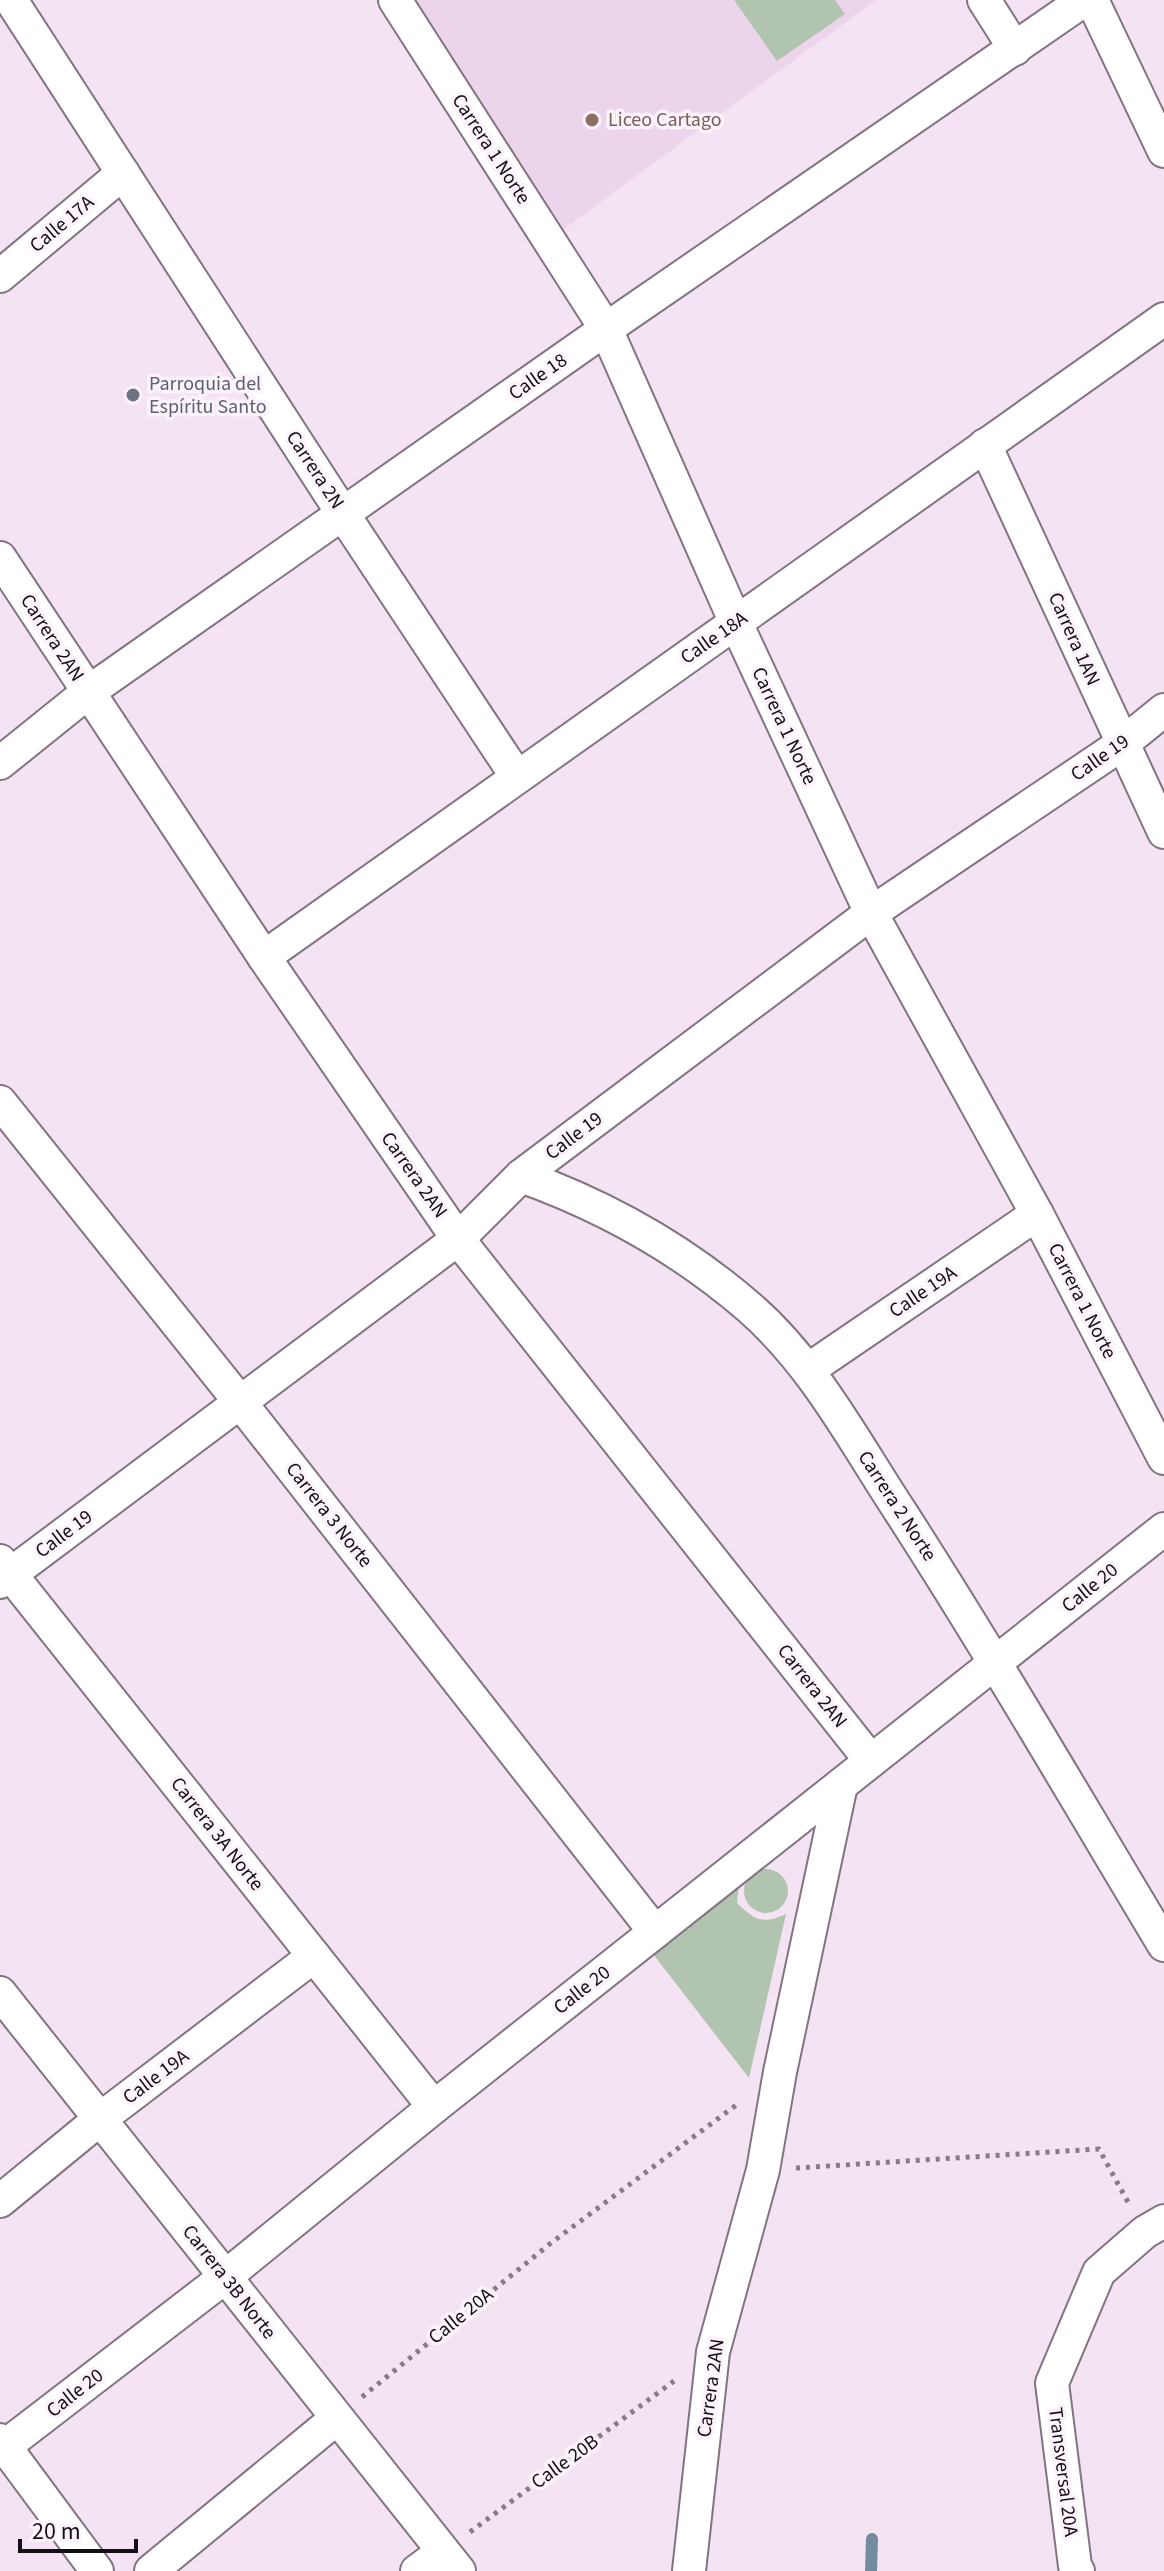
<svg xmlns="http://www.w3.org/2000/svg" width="1164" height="2571" viewBox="0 0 1164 2571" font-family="'Source Sans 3',sans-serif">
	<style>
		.built { fill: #ecd5ea }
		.green { fill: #b0c4b0 }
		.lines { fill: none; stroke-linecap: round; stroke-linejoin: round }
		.stream { stroke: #728c9d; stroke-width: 12 }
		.minor-casing { stroke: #827481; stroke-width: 36 }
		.path { stroke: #877c86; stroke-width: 5; stroke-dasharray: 4 6; stroke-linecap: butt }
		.minor { stroke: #fff; stroke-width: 32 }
		.education-dot { fill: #8d6e63; stroke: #fdf3fc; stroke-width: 3 }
		.worship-dot { fill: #6b7280; stroke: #fdf3fc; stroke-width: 3 }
		.labels { text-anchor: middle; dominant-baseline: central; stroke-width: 7; stroke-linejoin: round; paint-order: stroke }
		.education-label { font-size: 20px; fill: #785e54; stroke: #fdf3fc; text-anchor: start }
		.street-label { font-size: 20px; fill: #140f14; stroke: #fdf3fc }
		.worship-label { font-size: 20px; fill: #5b616d; stroke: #fdf3fc; text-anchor: start }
	</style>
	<rect width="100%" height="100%" fill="#f4e3f2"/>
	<path class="built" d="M 395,0 L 876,0 L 549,240 Z"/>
	<g class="green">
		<path d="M 734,0 L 835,0 L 845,14 L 777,61 Z"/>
		<circle cx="766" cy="1891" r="22"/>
		<path d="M 739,1883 L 737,1903 C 755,1920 762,1925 786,1914 L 749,2078 L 653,1954 Z"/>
	</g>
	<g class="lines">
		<path class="stream" d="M 871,2571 L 872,2539"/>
		<g class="minor-casing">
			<g id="minor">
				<path d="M 11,0 L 343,514 L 517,777"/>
				<path d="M 395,0 L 606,329 L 736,623 L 871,913 L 1037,1214 L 1164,1458"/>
				<path d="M 984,0 L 1015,49"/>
				<path d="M 1092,0 L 1164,151"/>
				<path d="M 0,276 L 123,173"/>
				<path d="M 985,445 L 1164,832"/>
				<path d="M 0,558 L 264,957 L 458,1239 L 871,1761"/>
				<path d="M 0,763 L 87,693 L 606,329 L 1084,0"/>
				<path d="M 264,957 L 1164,319"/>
				<path d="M 0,1102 L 240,1402 L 655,1932"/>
				<path d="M 521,1176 C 605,1206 682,1249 750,1308 C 814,1364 854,1441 900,1511 C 992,1654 1077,1800 1164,1945"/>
				<path d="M 808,1370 L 1037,1214"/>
				<path d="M 0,1561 L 434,2107"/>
				<path d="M 0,1582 L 458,1239 L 521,1176 L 871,913 L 1122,744 L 1164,710"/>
				<path d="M 0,1993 L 459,2571"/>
				<path d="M 0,2201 L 100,2119 L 314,1956"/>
				<path d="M 0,2440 L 97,2571"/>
				<path d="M 0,2450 L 225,2277 L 434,2107 L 1164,1529"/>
				<path d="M 151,2571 L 337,2418"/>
				<path d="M 417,2571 L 443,2552"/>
				<path d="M 689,2571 L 713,2352 L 763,2170 L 780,2072 L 841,1785"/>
				<path d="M 1078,2571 L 1075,2566 L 1052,2383 L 1099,2272 L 1145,2232 L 1164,2221"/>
			</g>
		</g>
		<g class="path">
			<path d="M 796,2168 L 1099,2149 L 1129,2204"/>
			<path d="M 362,2397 L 551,2243 L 739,2103"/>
			<path d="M 470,2532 L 674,2381"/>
		</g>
		<use href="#minor" class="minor"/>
	</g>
	<circle class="education-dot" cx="592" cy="120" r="8"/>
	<circle class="worship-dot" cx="133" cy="395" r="8"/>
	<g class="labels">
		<g class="education-label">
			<text x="608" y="120">Liceo Cartago</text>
		</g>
		<g class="street-label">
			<text transform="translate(491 149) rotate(57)">Carrera 1 Norte</text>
			<text transform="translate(62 224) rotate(-40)">Calle 17A</text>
			<text transform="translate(538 377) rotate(-35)">Calle 18</text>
			<text transform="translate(315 470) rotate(57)">Carrera 2N</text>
			<text transform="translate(52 638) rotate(57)">Carrera 2AN</text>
			<text transform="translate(714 638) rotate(-35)">Calle 18A</text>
			<text transform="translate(1074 639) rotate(66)">Carrera 1AN</text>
			<text transform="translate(784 726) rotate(65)">Carrera 1 Norte</text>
			<text transform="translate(1100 758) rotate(-35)">Calle 19</text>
			<text transform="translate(574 1136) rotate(-37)">Calle 19</text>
			<text transform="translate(414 1175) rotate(55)">Carrera 2AN</text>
			<text transform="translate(923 1292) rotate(-34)">Calle 19A</text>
			<text transform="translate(1082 1301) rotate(63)">Carrera 1 Norte</text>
			<text transform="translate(897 1506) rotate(57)">Carrera 2 Norte</text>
			<text transform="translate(329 1515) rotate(52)">Carrera 3 Norte</text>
			<text transform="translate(64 1534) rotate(-37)">Calle 19</text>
			<text transform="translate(1090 1588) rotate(-39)">Calle 20</text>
			<text transform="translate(812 1686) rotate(52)">Carrera 2AN</text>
			<text transform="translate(217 1834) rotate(52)">Carrera 3A Norte</text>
			<text transform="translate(582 1990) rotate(-38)">Calle 20</text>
			<text transform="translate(156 2077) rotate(-37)">Calle 19A</text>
			<text transform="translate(229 2282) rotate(52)">Carrera 3B Norte</text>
			<text transform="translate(461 2316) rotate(-39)">Calle 20A</text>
			<text transform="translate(711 2388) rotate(-82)">Carrera 2AN</text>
			<text transform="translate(75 2393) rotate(-38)">Calle 20</text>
			<text transform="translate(565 2462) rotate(-36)">Calle 20B</text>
			<text transform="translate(1063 2472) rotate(83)">Transversal 20A</text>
		</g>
		<g class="worship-label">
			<text x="149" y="384">Parroquia del<tspan x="149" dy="23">Espíritu Santo</tspan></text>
		</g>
	</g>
	<path d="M20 2539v12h116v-12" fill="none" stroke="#140f14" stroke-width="4"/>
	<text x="32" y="2539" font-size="24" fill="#140f14" stroke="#fdf3fc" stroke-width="6" paint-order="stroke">20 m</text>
</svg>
